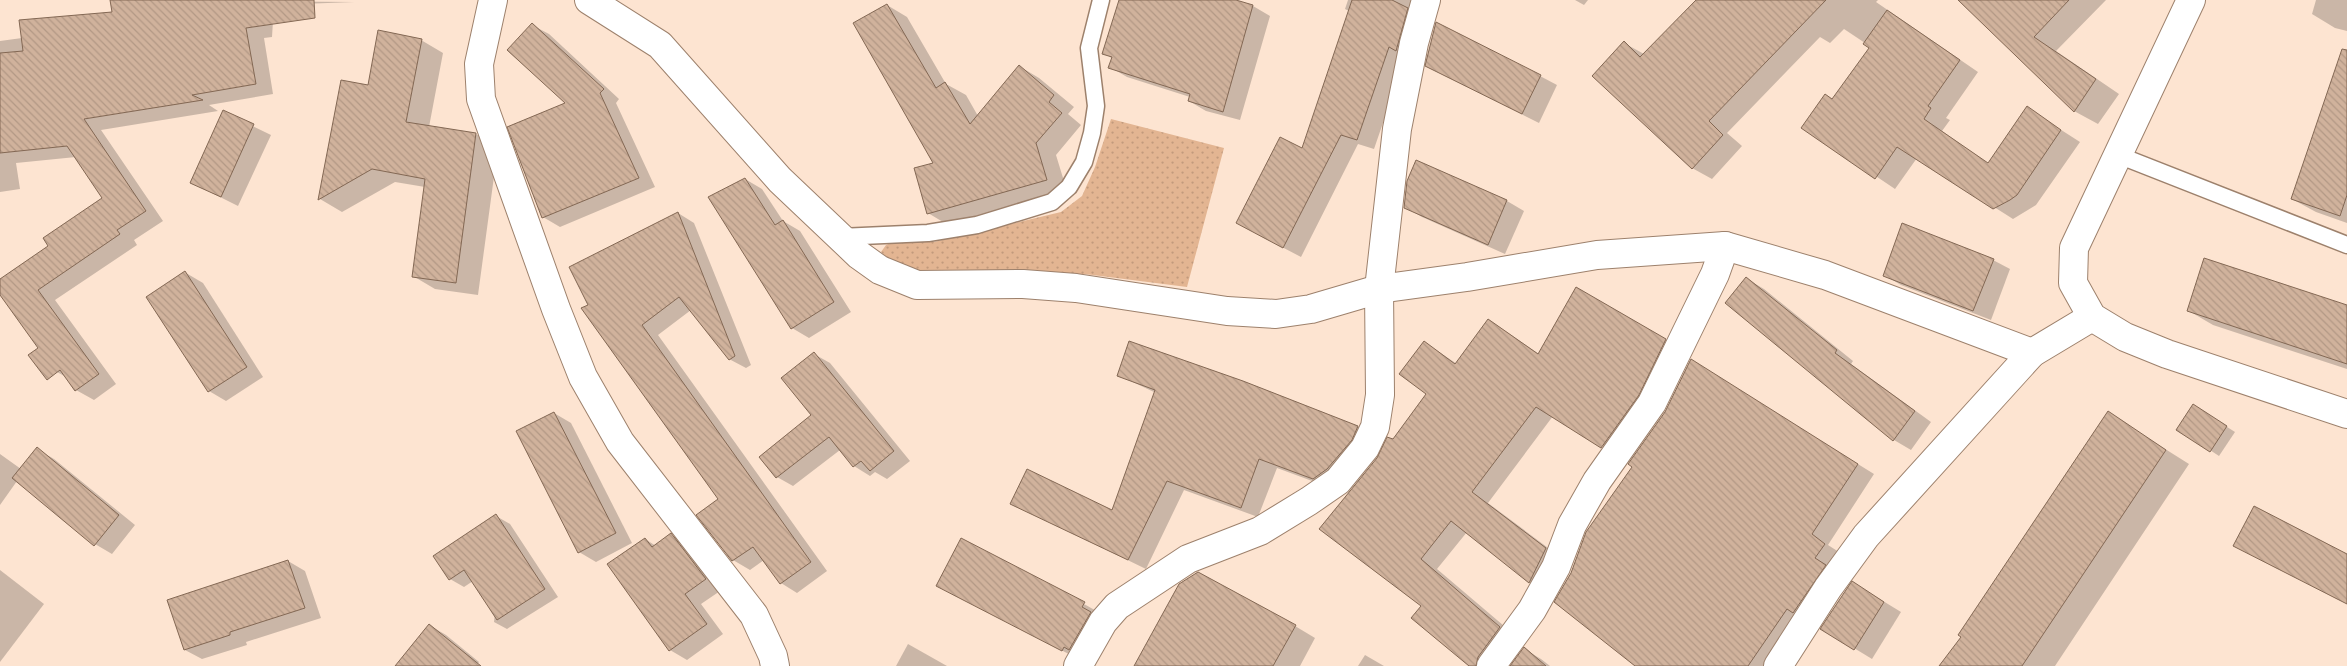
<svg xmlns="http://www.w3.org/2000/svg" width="2347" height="666" viewBox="0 0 2347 666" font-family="'Titillium Web',sans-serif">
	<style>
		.grass { fill: url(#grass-dots) }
		.shadow { fill: #0003 }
		.building { fill: url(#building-back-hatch); stroke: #836854 }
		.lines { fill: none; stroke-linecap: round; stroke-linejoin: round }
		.lane-casing { stroke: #9d816c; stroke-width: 19 }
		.street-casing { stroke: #9d816c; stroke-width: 30 }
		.lane { stroke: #fff; stroke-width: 16 }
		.street { stroke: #fff; stroke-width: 28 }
	</style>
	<defs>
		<pattern id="grass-dots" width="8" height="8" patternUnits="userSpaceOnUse" patternTransform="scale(1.25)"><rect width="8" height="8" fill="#e3b592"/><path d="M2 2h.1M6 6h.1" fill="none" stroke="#c29a7c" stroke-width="1.8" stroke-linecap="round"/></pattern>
		<pattern id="building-back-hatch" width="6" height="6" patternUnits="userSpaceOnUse" patternTransform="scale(1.25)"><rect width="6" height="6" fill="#d0b29c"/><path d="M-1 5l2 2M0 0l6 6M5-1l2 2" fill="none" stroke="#b29885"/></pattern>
	</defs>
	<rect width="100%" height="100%" fill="#fde4d1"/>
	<path class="grass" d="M 1111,119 L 1224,148 L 1187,287 L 1085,274 L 981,273 L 937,276 L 895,266 L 881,252 L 886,245 L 900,239 L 934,242 L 1061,212 L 1082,196 L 1095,167 Z"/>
	<g class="shadow">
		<path d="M 111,0 L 355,2 L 274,5 L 272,37 L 264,38 L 273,94 L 209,105 L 218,111 L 101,130 L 163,221 L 134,240 L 137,245 L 55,300 L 116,384 L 94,400 L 76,390 L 68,378 L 57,372 L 0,292 L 0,281 L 50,246 L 104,198 L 76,157 L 16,163 L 20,189 L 0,192 L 0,41 L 22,38 L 113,13 Z"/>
		<path d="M 1121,0 L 1232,0 L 1253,6 L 1270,16 L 1240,120 L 1206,111 L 1189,101 L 1190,97 L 1127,77 L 1110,67 L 1113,59 L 1104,53 Z"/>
		<path d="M 1348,0 L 1421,0 L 1406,56 L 1374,149 L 1358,144 L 1301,257 L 1255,233 L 1302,150 L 1349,11 L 1345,9 Z"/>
		<path d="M 1575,0 L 1588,0 L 1584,5 Z"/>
		<path d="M 1697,0 L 1878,0 L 1876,2 L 1978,72 L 1946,118 L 1950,120 L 1942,131 L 1989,164 L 2027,108 L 2080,142 L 2036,205 L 2013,219 L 1917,158 L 1895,189 L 1803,127 L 1833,100 L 1871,47 L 1844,29 L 1830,43 L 1820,37 L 1727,133 L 1742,146 L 1712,179 L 1692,168 L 1624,43 L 1644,54 Z"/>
		<path d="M 1960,0 L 2106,0 L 2056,51 L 2119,94 L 2098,124 L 2074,111 Z"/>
		<path d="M 2316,0 L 2347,0 L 2347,31 L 2335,28 L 2312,14 Z"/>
		<path d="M 887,5 L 907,17 L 946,84 L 966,95 L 978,116 L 1019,66 L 1039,78 L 1074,107 L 1068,114 L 1081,125 L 1056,155 L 1067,191 L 948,225 L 928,213 L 935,163 Z"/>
		<path d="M 532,25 L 549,34 L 619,99 L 616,103 L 655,187 L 560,227 L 543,217 L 567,103 Z"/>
		<path d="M 421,40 L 443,53 L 429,127 L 476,134 L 498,147 L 478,295 L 435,289 L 413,276 L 425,187 L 395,182 L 342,212 L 320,199 L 342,82 L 369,86 Z"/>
		<path d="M 2347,73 L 2347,223 L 2316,212 L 2292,199 Z"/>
		<path d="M 1444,75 L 1540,76 L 1557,85 L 1539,123 Z"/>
		<path d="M 224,112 L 271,135 L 238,206 L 192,183 Z"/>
		<path d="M 1417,161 L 1507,201 L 1524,211 L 1505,254 L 1422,217 L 1405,207 Z"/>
		<path d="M 745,179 L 762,189 L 783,221 L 800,231 L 851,312 L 809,338 L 792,328 Z"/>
		<path d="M 678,213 L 694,223 L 751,365 L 746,368 L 729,359 L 691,310 L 658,335 L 827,571 L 797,593 L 781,583 L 764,560 L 750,570 L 733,560 L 698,515 L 720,499 L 590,306 Z"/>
		<path d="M 1993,260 L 2010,269 L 1991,320 L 1901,285 L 1884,275 Z"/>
		<path d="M 186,273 L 203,283 L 263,377 L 226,401 L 209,391 Z"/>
		<path d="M 1747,279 L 1764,289 L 1853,361 L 1851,364 L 1931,422 L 1911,450 L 1894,440 L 1727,303 Z"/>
		<path d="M 1576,289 L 1682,350 L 1619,456 L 1553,416 L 1488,503 L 1563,559 L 1547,591 L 1530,582 L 1467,532 L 1437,569 L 1517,637 L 1496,666 L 1472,666 L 1423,606 L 1393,441 L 1427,394 L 1424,342 L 1457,364 L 1489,320 L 1539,354 Z"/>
		<path d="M 2347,306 L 2347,369 L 2213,325 L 2189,311 Z"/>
		<path d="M 814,354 L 830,363 L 910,461 L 887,479 L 875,472 L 870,476 L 854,466 L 840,450 L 793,486 L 777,477 L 813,415 Z"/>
		<path d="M 1708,371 L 1874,474 L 1828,545 L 1842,554 L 1770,666 L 1637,666 Z"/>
		<path d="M 1118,375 L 1243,382 L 1358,427 L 1375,437 L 1331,488 L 1277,468 L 1258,517 L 1184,490 L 1146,569 L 1012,504 L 1112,511 L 1156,393 Z"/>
		<path d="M 2202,411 L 2235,432 L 2219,456 L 2178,429 Z"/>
		<path d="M 554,413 L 571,423 L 632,543 L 596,562 L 579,552 Z"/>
		<path d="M 2108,413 L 2189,464 L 2055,666 L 1941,666 L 1963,637 Z"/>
		<path d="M 37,449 L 54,459 L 135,525 L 112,554 L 95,544 L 17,481 L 0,505 L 0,454 L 21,469 Z"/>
		<path d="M 496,516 L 510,524 L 558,597 L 507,629 L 494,622 L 495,613 L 473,581 L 464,587 L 450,579 Z"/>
		<path d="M 671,535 L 688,545 L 723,589 L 701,604 L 723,634 L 687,660 L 670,650 L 645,539 L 656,546 Z"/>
		<path d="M 288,561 L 305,571 L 321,618 L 246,642 L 247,645 L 202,659 L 185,650 Z"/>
		<path d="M 0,570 L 44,604 L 0,662 Z"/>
		<path d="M 938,586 L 1084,604 L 1107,617 L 1086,663 Z"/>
		<path d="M 1870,593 L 1901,612 L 1872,659 L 1826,631 Z"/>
		<path d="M 429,625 L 446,635 L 479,662 L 476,666 L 396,666 Z"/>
		<path d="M 1295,626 L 1315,638 L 1300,666 L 1136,666 Z"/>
		<path d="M 908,644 L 947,666 L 896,666 Z"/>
		<path d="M 1524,649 L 1541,659 L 1550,666 L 1512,666 Z"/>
		<path d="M 1365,655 L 1384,666 L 1358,666 Z"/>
	</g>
	<g class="building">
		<path d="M 110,0 L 314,0 L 315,18 L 246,28 L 256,84 L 192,95 L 203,100 L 84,119 L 146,211 L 117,230 L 120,234 L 38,290 L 99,374 L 75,391 L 60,370 L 47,380 L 28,355 L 38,348 L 0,295 L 0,279 L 48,246 L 43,238 L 102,198 L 67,146 L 0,153 L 0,53 L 23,51 L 19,20 L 112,12 Z"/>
		<path d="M 1119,0 L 1236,0 L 1253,5 L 1223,112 L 1188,101 L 1190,94 L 1108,68 L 1112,57 L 1102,54 Z"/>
		<path d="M 1352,0 L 1392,0 L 1408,8 L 1396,51 L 1389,47 L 1357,140 L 1341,135 L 1283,248 L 1236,223 L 1280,137 L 1302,148 Z"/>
		<path d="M 1696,0 L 1826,0 L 1709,121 L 1723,135 L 1692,169 L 1592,76 L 1624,41 L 1640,57 Z"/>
		<path d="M 1958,0 L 2069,0 L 2034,37 L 2096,79 L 2074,112 Z"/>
		<path d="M 887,4 L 936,88 L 945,82 L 970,124 L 1019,65 L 1054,95 L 1049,102 L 1062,113 L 1036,143 L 1047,180 L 927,214 L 914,168 L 933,163 L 853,23 Z"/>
		<path d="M 1887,10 L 1960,60 L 1928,106 L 1931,108 L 1924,119 L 1988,163 L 2027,106 L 2061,130 L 2017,195 L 2010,200 L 1993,209 L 1897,147 L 1875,179 L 1801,128 L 1825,94 L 1832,99 L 1869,48 L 1863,44 Z"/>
		<path d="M 1436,22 L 1541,75 L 1522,114 L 1425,66 Z"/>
		<path d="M 532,23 L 604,89 L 600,93 L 639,178 L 542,218 L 507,127 L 565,103 L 507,50 Z"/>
		<path d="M 378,30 L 422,39 L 406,122 L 476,133 L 456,283 L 412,277 L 425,179 L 372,169 L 318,200 L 341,80 L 368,85 Z"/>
		<path d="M 2342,49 L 2347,50 L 2347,195 L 2340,216 L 2291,199 Z"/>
		<path d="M 223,110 L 254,124 L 221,197 L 190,183 Z"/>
		<path d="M 1416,160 L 1507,200 L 1488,245 L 1404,208 L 1407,181 Z"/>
		<path d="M 745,178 L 775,225 L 783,220 L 834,302 L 791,329 L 708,197 Z"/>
		<path d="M 678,212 L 735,356 L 729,360 L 679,297 L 642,325 L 811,562 L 780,584 L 753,547 L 732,561 L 696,515 L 718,499 L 581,308 L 588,305 L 569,267 Z"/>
		<path d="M 1902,223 L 1994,259 L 1973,311 L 1883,276 Z"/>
		<path d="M 2204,258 L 2347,305 L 2347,364 L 2187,311 Z"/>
		<path d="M 185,271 L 247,367 L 208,392 L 146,297 Z"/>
		<path d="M 1746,277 L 1837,350 L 1835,353 L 1915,411 L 1893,441 L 1725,303 Z"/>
		<path d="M 1576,287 L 1666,339 L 1639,395 L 1601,448 L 1536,407 L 1472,492 L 1546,548 L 1529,583 L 1451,521 L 1421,559 L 1500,627 L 1478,657 L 1476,666 L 1469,666 L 1411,618 L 1421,606 L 1319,529 L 1377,458 L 1387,437 L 1393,439 L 1426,394 L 1399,374 L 1424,341 L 1455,364 L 1488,319 L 1538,354 Z"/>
		<path d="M 1129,341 L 1243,381 L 1358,426 L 1352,440 L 1327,469 L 1313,479 L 1259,459 L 1241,508 L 1167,481 L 1128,560 L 1010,504 L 1027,469 L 1112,510 L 1155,390 L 1117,376 Z"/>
		<path d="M 814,352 L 894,451 L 870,471 L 861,461 L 853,467 L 829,437 L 776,478 L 759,457 L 811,415 L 781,378 Z"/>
		<path d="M 1691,359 L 1858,464 L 1812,534 L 1825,544 L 1815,558 L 1826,565 L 1793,613 L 1787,609 L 1748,666 L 1635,666 L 1554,602 L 1571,573 L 1586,532 L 1632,467 L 1628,464 L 1665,412 Z"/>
		<path d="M 2193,404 L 2227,426 L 2210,452 L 2176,430 Z"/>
		<path d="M 2108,411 L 2166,450 L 2022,666 L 1939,666 L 1961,637 L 1958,635 Z"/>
		<path d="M 554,412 L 616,533 L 578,553 L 516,431 Z"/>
		<path d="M 37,447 L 119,515 L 94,546 L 12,478 Z"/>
		<path d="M 2254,506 L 2347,554 L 2347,604 L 2233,546 Z"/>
		<path d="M 496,514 L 545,589 L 497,620 L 464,570 L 449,580 L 433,556 Z"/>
		<path d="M 671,533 L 706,579 L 685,594 L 707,624 L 669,651 L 607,564 L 645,538 L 652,547 Z"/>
		<path d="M 961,538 L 1085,602 L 1082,607 L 1091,612 L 1069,650 L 1064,647 L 1062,651 L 936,586 Z"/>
		<path d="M 288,560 L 305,608 L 230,632 L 230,635 L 184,650 L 167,600 Z"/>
		<path d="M 1198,572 L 1296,625 L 1273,666 L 1134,666 L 1179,584 Z"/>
		<path d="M 1852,581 L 1884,602 L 1854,650 L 1820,629 Z"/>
		<path d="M 429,624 L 481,666 L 395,666 Z"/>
		<path d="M 1524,647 L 1546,666 L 1510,666 Z"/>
	</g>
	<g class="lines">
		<g class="lane-casing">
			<g id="lane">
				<path d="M 2118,155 L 2347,245"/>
				<path d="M 840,237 L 928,233 L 977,225 L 1052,202 L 1069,187 L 1084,162 L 1092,133 L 1096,106 L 1089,48 L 1101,0"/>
			</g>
		</g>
		<g class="street-casing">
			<g id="street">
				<path d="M 493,0 L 479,64 L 481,99 L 556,309 L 583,377 L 620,442 L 754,615 L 773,656 L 775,666"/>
				<path d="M 589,0 L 660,45 L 780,180 L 859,255 L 880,270 L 917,285 L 1023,284 L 1076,288 L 1227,311 L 1276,314 L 1311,309 L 1379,289 L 1467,277 L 1597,255 L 1725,246 L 1825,275 L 2032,353"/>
				<path d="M 2191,0 L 2074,248 L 2073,283 L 2092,317 L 2125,337 L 2167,354 L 2347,414"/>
				<path d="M 1078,666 L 1103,622 L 1117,606 L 1188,559 L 1260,531 L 1309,501 L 1338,481 L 1365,448 L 1375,427 L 1380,395 L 1379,289 L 1397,129 L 1414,43 L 1426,0"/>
				<path d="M 1491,666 L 1532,610 L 1556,567 L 1572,525 L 1597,481 L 1652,403 L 1715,274 L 1725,246"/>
				<path d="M 1778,666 L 1828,588 L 1866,536 L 2032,353 L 2092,317"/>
			</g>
		</g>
		<use href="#lane" class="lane"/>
		<use href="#street" class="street"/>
	</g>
</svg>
